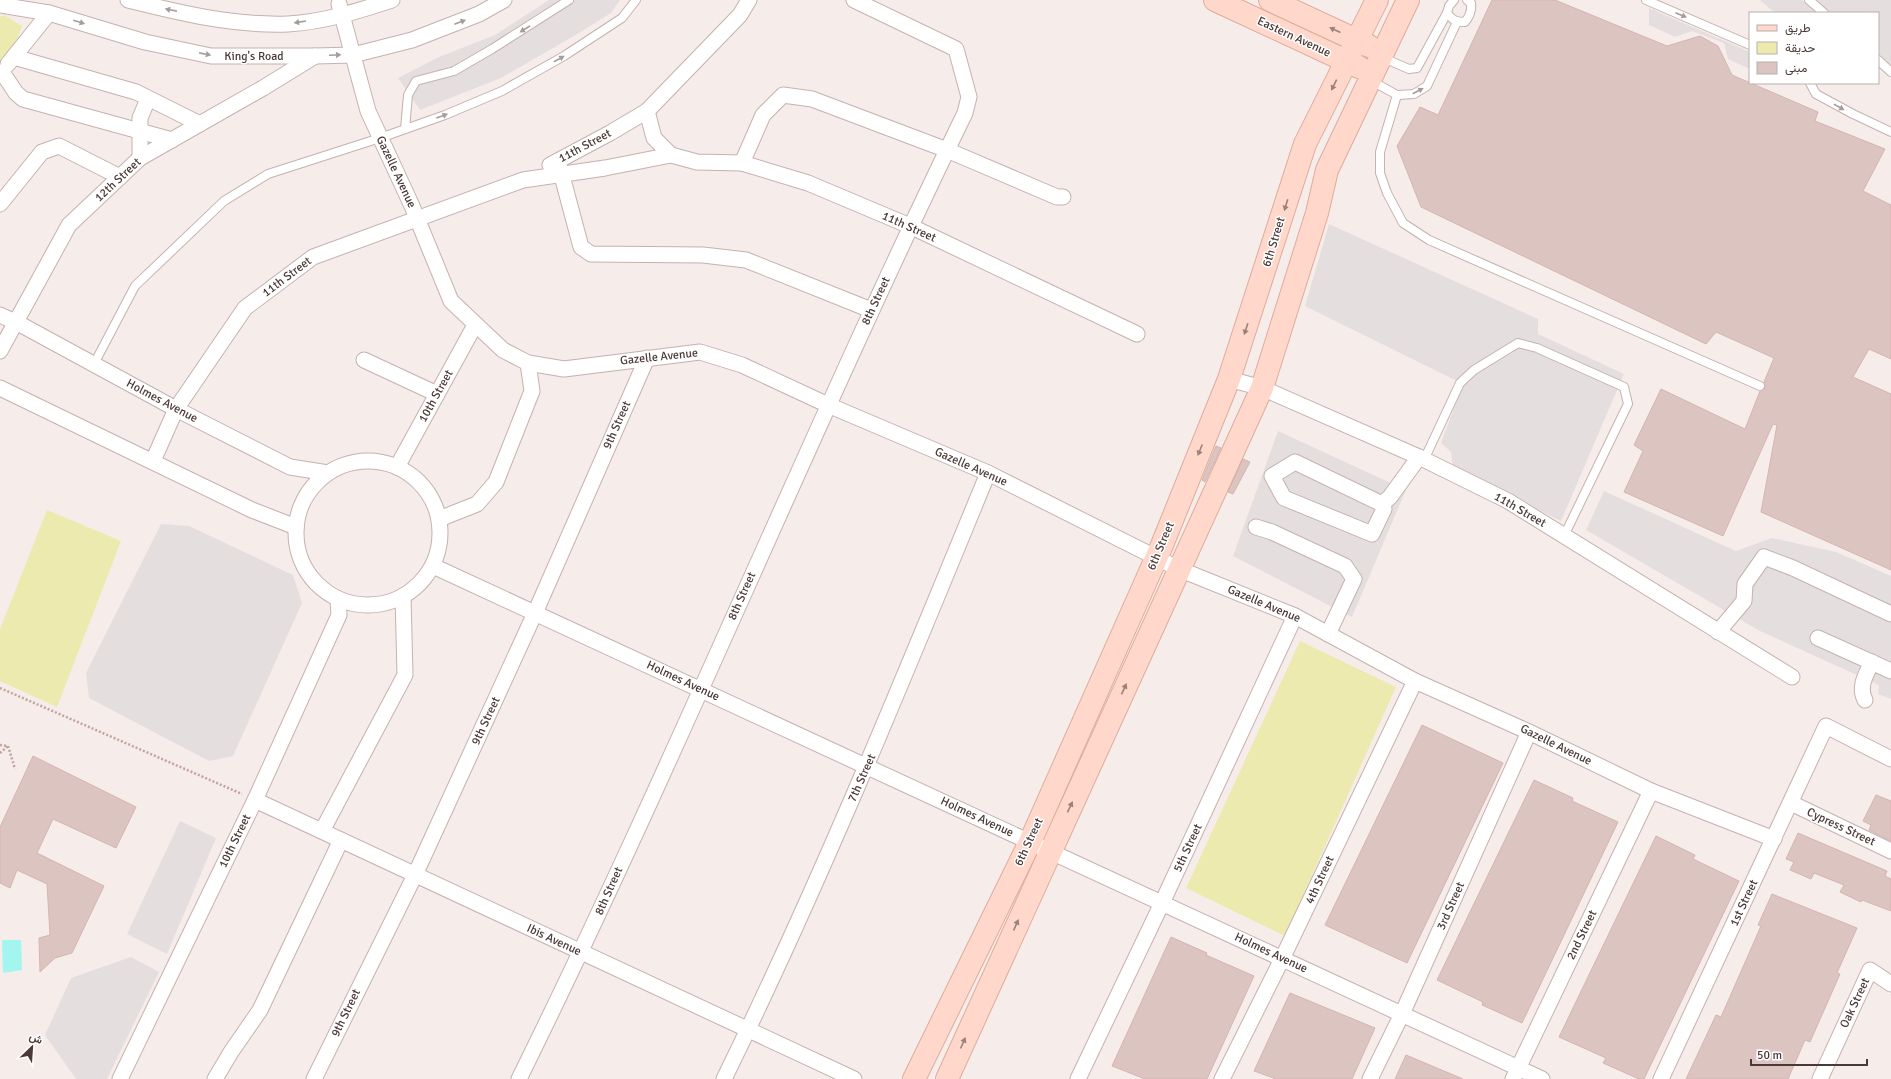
<svg xmlns="http://www.w3.org/2000/svg" width="1891" height="1079" viewBox="0 0 1891 1079" font-family="Signika,Vazirmatn,sans-serif">
	<style>
		.green { fill: #edeab0 }
		.parking { fill: #e4dfde }
		.water { fill: #a2f6ef }
		.building { fill: #dcc4c1; stroke: #d4b5b1 }
		.lines { fill: none; stroke-linecap: round; stroke-linejoin: round }
		.service-casing { stroke: #c5b2ae; stroke-width: 10 }
		.minor-casing { stroke: #c5b2ae; stroke-width: 17 }
		.secondary-casing { stroke: #dfab9a; stroke-width: 24 }
		.path { stroke: #c5a29b; stroke-width: 2.5; stroke-dasharray: 2 2; stroke-linecap: butt }
		.service { stroke: #fff; stroke-width: 8 }
		.minor { stroke: #fff; stroke-width: 15 }
		.secondary { stroke: #ffd8cb; stroke-width: 22 }
		.oneway { fill: #a59c9b }
		.oneway2 { fill: #9c817a }
		.labels { text-anchor: middle; dominant-baseline: central; stroke-width: 3; stroke-linejoin: round; paint-order: stroke }
		.street-label { font-size: 12px; fill: #4b3937; stroke: #fff }
	</style>
	<rect width="100%" height="100%" fill="#f6ecea"/>
	<g class="green">
		<path d="M 4,15 L 22,26 L 14,48 L 0,62 L 0,16 Z"/>
		<path d="M 47,510 L 121,541 L 57,707 L 0,681 L 0,629 Z"/>
		<path d="M 1300,641 L 1396,687 L 1285,936 L 1186,888 Z"/>
	</g>
	<g class="parking">
		<path d="M 549,0 L 620,0 L 611,13 L 579,33 L 501,78 L 420,110 L 398,78 L 439,57 L 495,35 Z"/>
		<path d="M 1760,0 L 1802,0 L 1817,13 L 1775,13 Z"/>
		<path d="M 1819,0 L 1891,0 L 1891,65 L 1878,54 L 1878,13 L 1830,13 L 1816,1 Z"/>
		<path d="M 1649,8 L 1750,52 L 1750,69 L 1728,59 L 1724,43 L 1692,31 L 1675,37 L 1649,25 Z"/>
		<path d="M 1329,224 L 1538,319 L 1538,334 L 1624,374 L 1561,521 L 1453,468 L 1451,452 L 1441,443 L 1463,384 L 1305,306 Z"/>
		<path d="M 1278,431 L 1406,490 L 1352,617 L 1233,556 Z"/>
		<path d="M 1604,491 L 1736,551 L 1772,538 L 1836,552 L 1891,576 L 1891,699 L 1878,694 L 1879,685 L 1760,631 L 1586,530 Z"/>
		<path d="M 161,524 L 189,526 L 293,575 L 302,603 L 233,756 L 209,761 L 89,698 L 86,673 Z"/>
		<path d="M 180,821 L 216,838 L 167,954 L 127,934 Z"/>
		<path d="M 131,957 L 159,972 L 107,1079 L 76,1079 L 45,1035 L 71,978 Z"/>
	</g>
	<path class="water" d="M 2,940 L 21,940 L 22,970 L 3,973 Z"/>
	<g class="building">
		<path d="M 1492,0 L 1555,0 L 1667,46 L 1700,36 L 1718,46 L 1732,75 L 1818,112 L 1815,121 L 1885,149 L 1863,191 L 1891,205 L 1891,359 L 1869,349 L 1853,377 L 1891,394 L 1891,570 L 1761,512 L 1777,425 L 1773,424 L 1723,536 L 1624,492 L 1643,451 L 1634,445 L 1661,389 L 1745,429 L 1760,391 L 1765,388 L 1764,382 L 1774,358 L 1716,332 L 1706,344 L 1421,207 L 1397,146 L 1420,107 L 1438,115 Z"/>
		<path d="M 1216,446 L 1221,448 L 1205,482 L 1202,480 Z"/>
		<path d="M 1243,459 L 1250,462 L 1233,494 L 1228,492 Z"/>
		<path d="M 1422,725 L 1503,763 L 1407,963 L 1325,925 Z"/>
		<path d="M 33,756 L 136,807 L 116,848 L 53,819 L 37,853 L 104,886 L 72,953 L 55,958 L 40,972 L 39,938 L 50,935 L 47,884 L 17,870 L 10,888 L 0,883 L 0,827 Z"/>
		<path d="M 1534,780 L 1573,798 L 1572,801 L 1618,822 L 1522,1023 L 1482,1005 L 1483,1002 L 1437,980 Z"/>
		<path d="M 1876,795 L 1891,801 L 1891,841 L 1869,830 L 1871,825 L 1863,821 Z"/>
		<path d="M 1798,833 L 1887,871 L 1885,876 L 1891,879 L 1891,911 L 1862,900 L 1861,902 L 1840,892 L 1844,885 L 1814,873 L 1811,879 L 1790,870 L 1794,862 L 1786,859 Z"/>
		<path d="M 1656,836 L 1695,855 L 1693,859 L 1739,881 L 1644,1079 L 1639,1079 L 1603,1063 L 1606,1058 L 1559,1037 Z"/>
		<path d="M 1772,894 L 1857,928 L 1837,973 L 1840,974 L 1810,1042 L 1805,1040 L 1788,1079 L 1686,1079 L 1716,1015 L 1721,1017 L 1761,926 L 1758,925 Z"/>
		<path d="M 1171,937 L 1207,953 L 1206,955 L 1254,976 L 1207,1079 L 1145,1079 L 1112,1066 Z"/>
		<path d="M 1290,993 L 1375,1028 L 1352,1079 L 1276,1079 L 1254,1071 Z"/>
		<path d="M 1406,1055 L 1463,1079 L 1395,1079 Z"/>
	</g>
	<g class="lines">
		<g class="service-casing">
			<g id="service">
				<path d="M 1454,0 L 1449,6 L 1447,13 C 1452,20 1456,22 1465,22 C 1470,16 1472,11 1471,3 L 1467,0"/>
				<path d="M 1646,0 L 1750,45"/>
				<path d="M 1809,0 L 1824,13"/>
				<path d="M 1381,57 L 1409,69 L 1417,68 L 1447,13"/>
				<path d="M 1878,60 L 1891,72"/>
				<path d="M 1370,80 L 1397,95 L 1414,94 L 1427,86 L 1457,22"/>
				<path d="M 1810,83 L 1816,94 L 1853,114 L 1891,132"/>
				<path d="M 1397,95 L 1380,152 L 1380,173 L 1387,193 L 1403,223 L 1429,240 L 1760,386"/>
				<path d="M 405,129 L 408,95 L 416,81 L 454,71 L 492,49 L 569,0"/>
				<path d="M 94,364 L 135,286 L 224,201 L 268,174 L 380,138 L 445,115 L 502,91 L 564,56 L 622,18 L 636,0"/>
				<path d="M 1424,460 L 1460,383 L 1474,370 L 1518,343 L 1537,348 L 1624,387 L 1628,404 L 1564,536"/>
			</g>
		</g>
		<g class="minor-casing">
			<g id="minor">
				<path d="M 128,0 C 180,13 234,26 288,24 C 324,22 358,11 392,0"/>
				<path d="M 339,4 L 368,111 L 412,206 L 451,301 L 503,350 L 528,363 L 564,369 L 700,352 L 742,365 L 828,405 L 988,473 L 1179,569 L 1295,616 L 1415,681 L 1529,732 L 1651,791 L 1774,839"/>
				<path d="M 0,5 L 49,13 L 145,42 L 211,56 L 315,56 L 353,55 L 412,40 L 479,14 L 504,0"/>
				<path d="M 14,57 L 136,92 L 200,124"/>
				<path d="M 8,64 L 49,13"/>
				<path d="M 2,72 L 16,93 L 23,99 L 172,140"/>
				<path d="M 647,111 L 654,138 L 671,155"/>
				<path d="M 140,158 L 140,118 L 148,99"/>
				<path d="M 558,161 L 581,247 L 591,254 L 703,255 L 746,260 L 871,310"/>
				<path d="M 742,163 L 763,115 L 783,95 L 812,99 L 947,150 L 1057,197 L 1063,197"/>
				<path d="M 550,165 L 610,133 L 647,111 L 740,15 L 749,0"/>
				<path d="M 0,204 L 42,152 L 59,146 L 120,177"/>
				<path d="M 0,315 L 16,322 L 176,409 L 290,467 L 328,473"/>
				<path d="M 0,351 L 69,225 L 140,158 L 263,88 L 315,56"/>
				<path d="M 364,360 L 437,394"/>
				<path d="M 1229,379 L 1262,388 L 1419,457 L 1508,501 L 1792,677"/>
				<path d="M 0,388 L 252,510 L 296,527"/>
				<circle cx="368" cy="533" r="72"/>
				<path d="M 153,461 L 176,409 L 245,308 L 313,257 L 523,180 L 605,168 L 671,155 L 697,162 L 742,163 L 808,183 L 910,226 L 1137,334"/>
				<path d="M 1295,462 L 1382,504 L 1384,509 L 1372,534 L 1284,498 L 1272,476 Z"/>
				<path d="M 397,467 L 475,325"/>
				<path d="M 1382,504 L 1390,497 L 1419,457"/>
				<path d="M 439,519 L 477,504 L 496,482 L 532,391 L 528,363"/>
				<path d="M 1256,527 L 1272,532 L 1345,566 L 1354,579 L 1328,634"/>
				<path d="M 433,566 L 1542,1079"/>
				<path d="M 1718,632 L 1744,601 L 1745,584 L 1764,557 L 1793,568 L 1891,614"/>
				<path d="M 1818,638 L 1891,671"/>
				<path d="M 1865,700 C 1858,687 1866,674 1872,662"/>
				<path d="M 255,800 L 854,1079"/>
				<path d="M 1791,803 L 1891,851"/>
				<path d="M 322,831 L 405,675 L 403,596"/>
				<path d="M 120,1079 L 255,800 L 339,615 L 338,599"/>
				<path d="M 215,1079 L 231,1052 L 260,1010 L 341,840"/>
				<path d="M 314,1079 L 415,875 L 535,613 L 647,358"/>
				<path d="M 519,1079 C 676,761 810,432 965,113 L 969,97 L 956,49 L 854,0"/>
				<path d="M 724,1079 C 821,881 904,677 988,473"/>
				<path d="M 1078,1079 L 1162,903 L 1295,616"/>
				<path d="M 1222,1079 L 1282,959 L 1415,681"/>
				<path d="M 1370,1079 L 1402,1014 L 1529,732"/>
				<path d="M 1513,1079 L 1651,791"/>
				<path d="M 1661,1079 L 1826,726 L 1891,759"/>
				<path d="M 1820,1079 L 1870,970 L 1891,984"/>
			</g>
		</g>
		<g class="secondary-casing">
			<g id="secondary">
				<path d="M 1215,0 L 1359,67"/>
				<path d="M 1270,0 L 1369,46"/>
				<path d="M 914,1079 L 1030,842 L 1162,545 L 1229,379 L 1305,144 L 1377,0"/>
				<path d="M 947,1079 L 1262,388 L 1317,213 L 1327,170 L 1408,0"/>
			</g>
		</g>
		<g class="path">
			<path d="M 0,688 L 242,794"/>
			<path d="M 0,745 L 7,746"/>
			<path d="M 8,746 L 15,769"/>
			<path d="M 0,753 L 8,746"/>
		</g>
		<use href="#service" class="service"/>
		<use href="#minor" class="minor"/>
		<use href="#secondary" class="secondary"/>
	</g>
	<defs><path id="oneway-solid" d="M-6-.8H1V-3.2L6.5 0L1 3.2V.8H-6Z"/></defs>
	<g class="oneway">
		<use href="#oneway-solid" transform="translate(171 10) rotate(-169)"/>
		<use href="#oneway-solid" transform="translate(1681 15) rotate(23)"/>
		<use href="#oneway-solid" transform="translate(79 22) rotate(17)"/>
		<use href="#oneway-solid" transform="translate(300 22) rotate(171)"/>
		<use href="#oneway-solid" transform="translate(460 22) rotate(-21)"/>
		<use href="#oneway-solid" transform="translate(525 29) rotate(148)"/>
		<use href="#oneway-solid" transform="translate(205 54) rotate(11)"/>
		<use href="#oneway-solid" transform="translate(335 55) rotate(-2)"/>
		<use href="#oneway-solid" transform="translate(559 59) rotate(-29)"/>
		<use href="#oneway-solid" transform="translate(1418 91) rotate(-28)"/>
		<use href="#oneway-solid" transform="translate(1839 107) rotate(29)"/>
		<use href="#oneway-solid" transform="translate(442 116) rotate(-20)"/>
	</g>
	<g class="oneway2">
		<use href="#oneway-solid" transform="translate(1335 30) rotate(-155)"/>
		<use href="#oneway-solid" transform="translate(1334 85) rotate(116)"/>
		<use href="#oneway-solid" transform="translate(1286 205) rotate(107)"/>
		<use href="#oneway-solid" transform="translate(1246 329) rotate(108)"/>
		<use href="#oneway-solid" transform="translate(1200 450) rotate(112)"/>
		<use href="#oneway-solid" transform="translate(1124 689) rotate(-65)"/>
		<use href="#oneway-solid" transform="translate(1070 807) rotate(-65)"/>
		<use href="#oneway-solid" transform="translate(1016 925) rotate(-66)"/>
		<use href="#oneway-solid" transform="translate(963 1043) rotate(-66)"/>
	</g>
	<g class="labels">
		<g class="street-label">
			<text transform="translate(1294 37) rotate(25)">Eastern Avenue</text>
			<text x="254" y="56">King's Road</text>
			<text transform="translate(585 146) rotate(-28)">11th Street</text>
			<text transform="translate(396 172) rotate(65)">Gazelle Avenue</text>
			<text transform="translate(118 180) rotate(-43)">12th Street</text>
			<text transform="translate(909 227) rotate(24)">11th Street</text>
			<text transform="translate(1274 242) rotate(-73)">6th Street</text>
			<text transform="translate(287 277) rotate(-37)">11th Street</text>
			<text transform="translate(876 301) rotate(-65)">8th Street</text>
			<text transform="translate(659 357) rotate(-6)">Gazelle Avenue</text>
			<text transform="translate(436 396) rotate(-61)">10th Street</text>
			<text transform="translate(162 401) rotate(28)">Holmes Avenue</text>
			<text transform="translate(617 425) rotate(-66)">9th Street</text>
			<text transform="translate(971 467) rotate(24)">Gazelle Avenue</text>
			<text transform="translate(1520 510) rotate(30)">11th Street</text>
			<text transform="translate(1161 546) rotate(-67)">6th Street</text>
			<text transform="translate(742 596) rotate(-66)">8th Street</text>
			<text transform="translate(1264 604) rotate(23)">Gazelle Avenue</text>
			<text transform="translate(683 681) rotate(25)">Holmes Avenue</text>
			<text transform="translate(486 721) rotate(-65)">9th Street</text>
			<text transform="translate(1556 745) rotate(26)">Gazelle Avenue</text>
			<text transform="translate(862 778) rotate(-66)">7th Street</text>
			<text transform="translate(977 817) rotate(25)">Holmes Avenue</text>
			<text transform="translate(1841 827) rotate(25)">Cypress Street</text>
			<text transform="translate(235 841) rotate(-64)">10th Street</text>
			<text transform="translate(1029 842) rotate(-65)">6th Street</text>
			<text transform="translate(1188 848) rotate(-65)">5th Street</text>
			<text transform="translate(1320 880) rotate(-65)">4th Street</text>
			<text transform="translate(609 891) rotate(-66)">8th Street</text>
			<text transform="translate(1744 903) rotate(-65)">1st Street</text>
			<text transform="translate(1451 906) rotate(-66)">3rd Street</text>
			<text transform="translate(1582 935) rotate(-64)">2nd Street</text>
			<text transform="translate(554 940) rotate(25)">Ibis Avenue</text>
			<text transform="translate(1271 953) rotate(25)">Holmes Avenue</text>
			<text transform="translate(1855 1003) rotate(-65)">Oak Street</text>
			<text transform="translate(346 1013) rotate(-64)">9th Street</text>
		</g>
	</g>
	<rect x="1749" y="12" width="130" height="72" fill="#ffffff" stroke="#b7b0af"/>
	<rect x="1757" y="25" width="20" height="6" fill="#ffd8cb" stroke="#b7b0af"/>
	<text x="1785" y="32" font-size="12" fill="#4b3937">طريق</text>
	<rect x="1757" y="42" width="20" height="12" fill="#edeab0" stroke="#b7b0af"/>
	<text x="1785" y="52" font-size="12" fill="#4b3937">حديقة</text>
	<rect x="1757" y="62" width="20" height="12" fill="#dcc4c1" stroke="#b7b0af"/>
	<text x="1785" y="72" font-size="12" fill="#4b3937">مبنى</text>
	<g transform="translate(32 1047) rotate(25)" stroke="#ffffff" stroke-width="3" paint-order="stroke">
	<path d="M0-3L7 15L0 10L-7 15Z" fill="#4b3937"/>
	<text y="-6" font-size="11" font-weight="bold" text-anchor="middle" fill="#4b3937">ش</text>
	</g>
	<path d="M1751 1059v6h116v-6" fill="none" stroke="#4b3937" stroke-width="2"/>
	<text x="1757" y="1059" font-size="12" fill="#4b3937" stroke="#ffffff" stroke-width="3" paint-order="stroke">50 m</text>
</svg>
